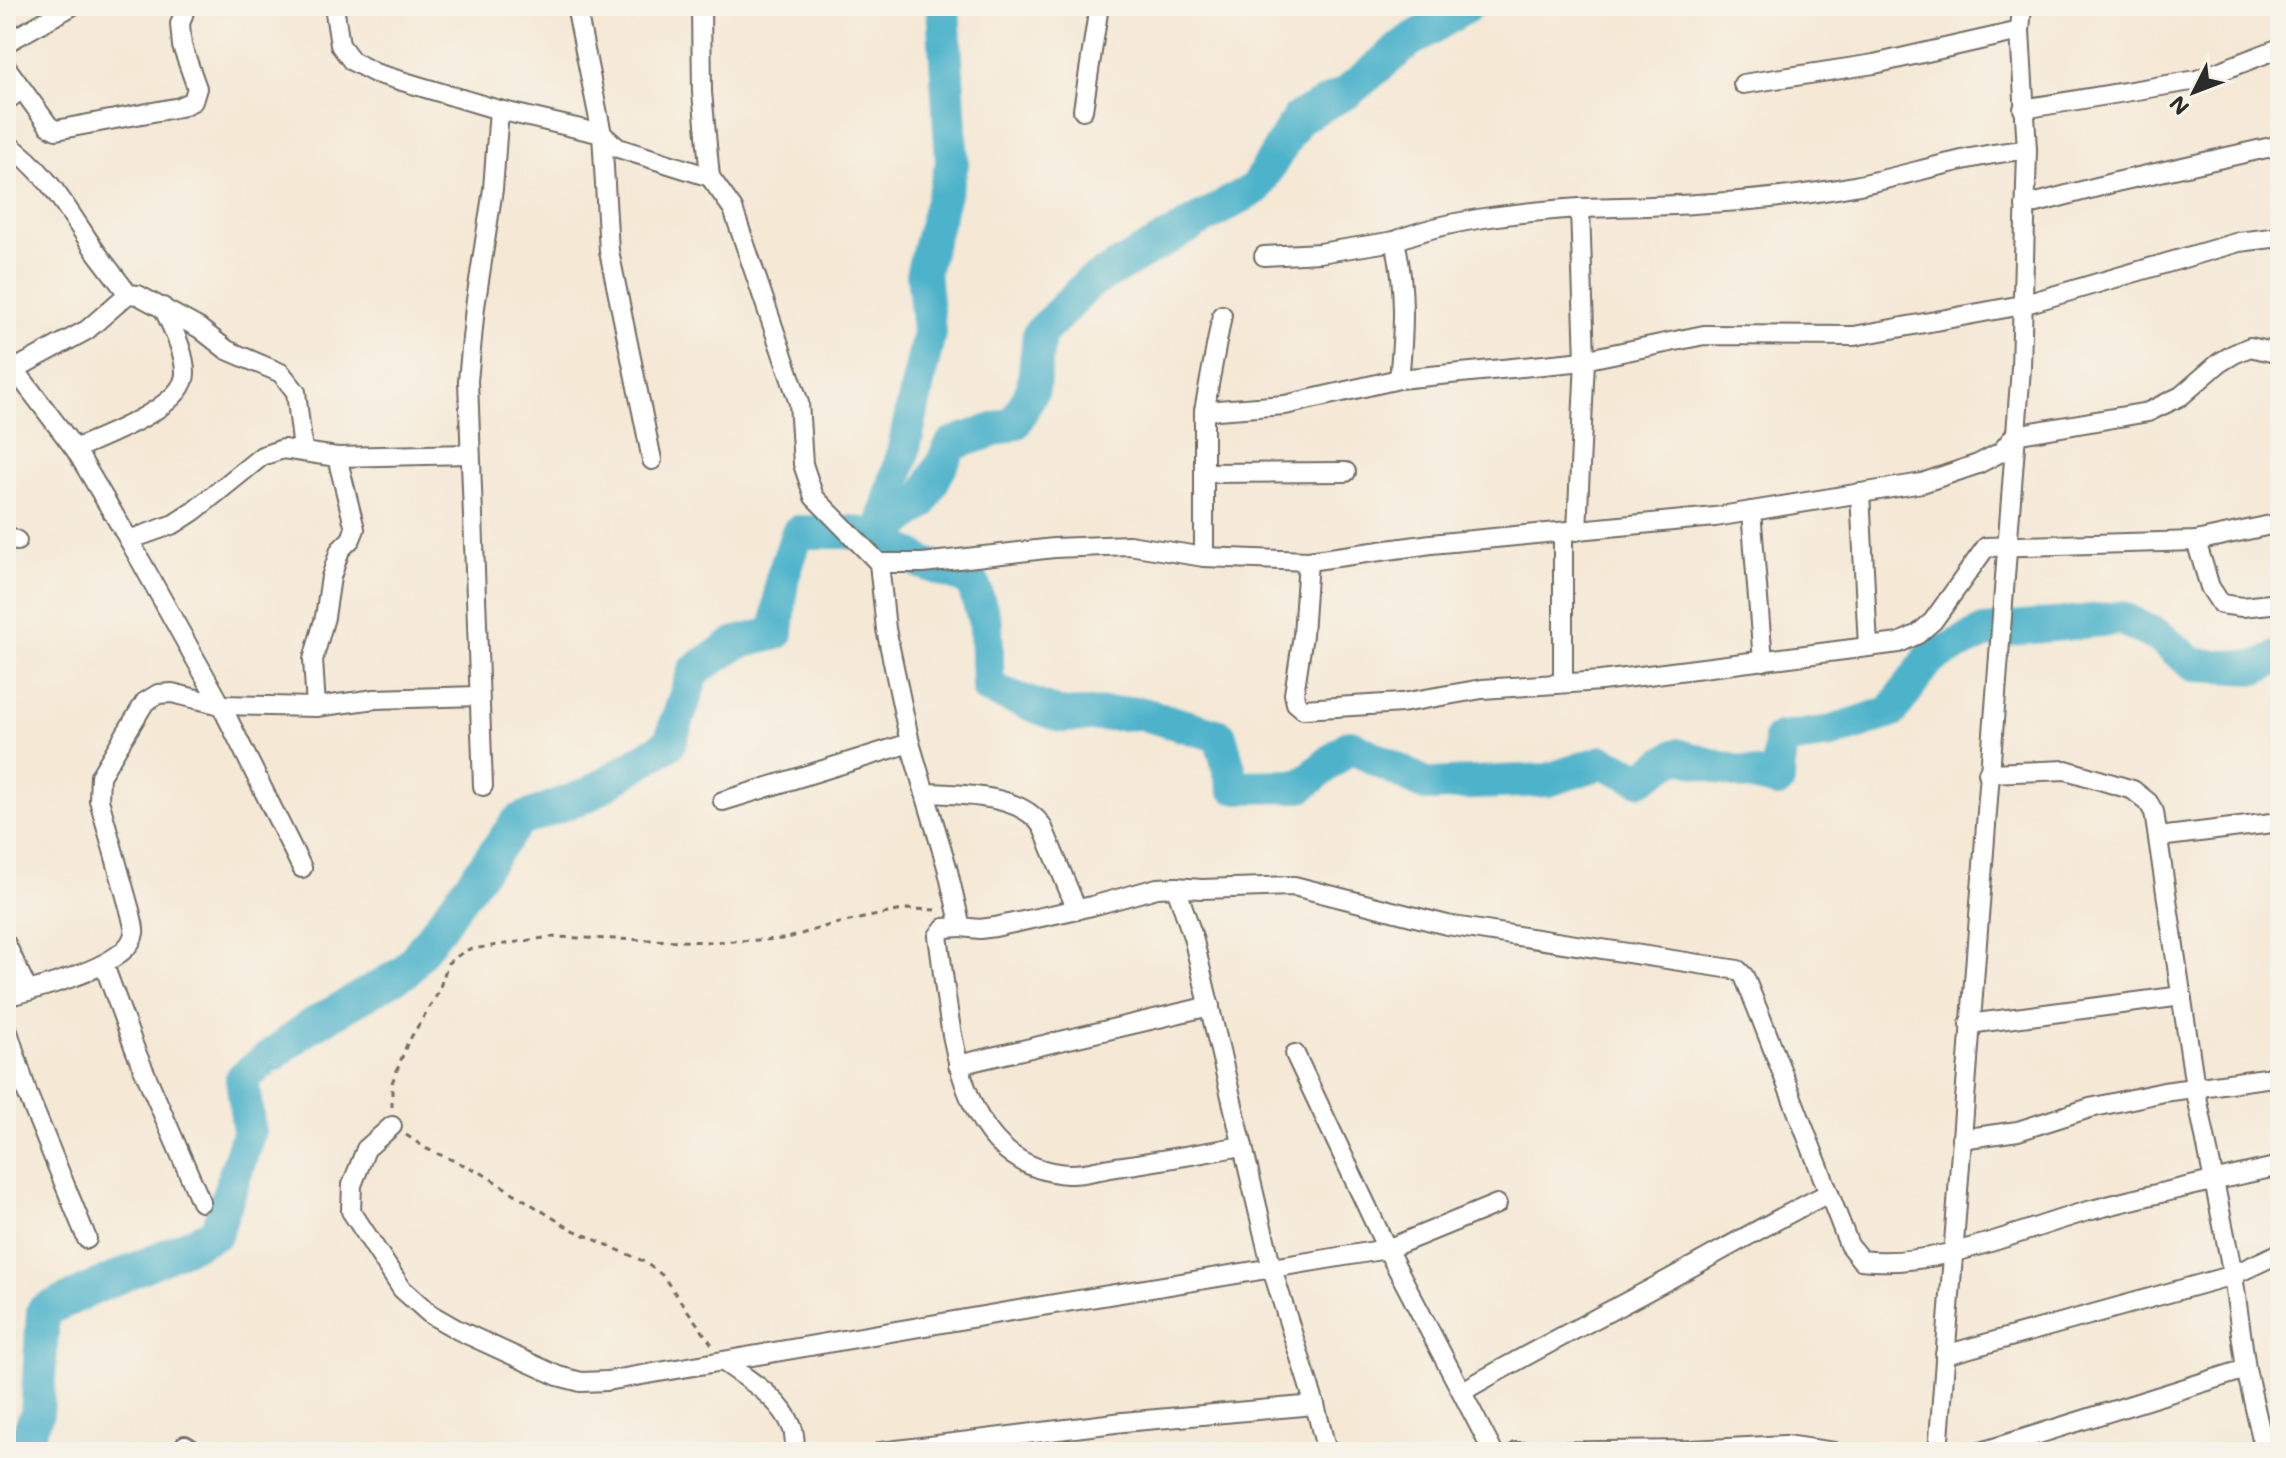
<svg xmlns="http://www.w3.org/2000/svg" width="2286" height="1458" viewBox="0 0 2286 1458" font-family="Mali,sans-serif">
	<style>
		.lines { fill: none; stroke-linecap: round; stroke-linejoin: round }
		.river { stroke: #4db3cb; stroke-width: 34 }
		.street-casing { stroke: #726d66; stroke-width: 22 }
		.path { stroke: #726d66; stroke-width: 3; stroke-dasharray: 6 6; stroke-linecap: butt }
		.street { stroke: #fff; stroke-width: 18 }
	</style>
	<rect width="100%" height="100%" fill="#f7f3e8"/>
	<filter id="ink" filterUnits="userSpaceOnUse"><feTurbulence type="fractalNoise" baseFrequency=".0125" numOctaves="2"/><feDisplacementMap in="SourceGraphic" scale="16" xChannelSelector="R" yChannelSelector="G"/><feConvolveMatrix kernelMatrix="1 2 1 2 8 2 1 2 1" color-interpolation-filters="sRGB"/></filter>
	<filter id="wash" filterUnits="userSpaceOnUse"><feTurbulence type="fractalNoise" baseFrequency=".006" numOctaves="4" result="noise"/><feDisplacementMap in="SourceGraphic" scale="32" xChannelSelector="R" yChannelSelector="G"/><feGaussianBlur stdDeviation="1.8" result="paint"/><feColorMatrix in="noise" values="0 0 0 0 0 0 0 0 0 0 0 0 0 0 0 0 0 1.4 0 .05"/><feComposite in="paint" operator="in"/></filter>
	<g filter="url(#wash)">
		<rect width="100%" height="100%" fill="#f5e8d5"/>
		<g class="lines">
			<g class="river">
				<path d="M 879,537 L 921,504 L 952,444 L 1015,423 L 1033,389 L 1039,334 L 1088,284 L 1256,188 L 1298,118 L 1346,93 L 1408,42 L 1467,6"/>
				<path d="M 879,537 L 902,457 L 929,333 L 923,271 L 952,164 L 943,6"/>
				<path d="M 21,1452 L 37,1413 L 43,1311 L 216,1233 L 249,1131 L 242,1078 L 309,1027 L 406,971 L 518,821 L 589,794 L 669,744 L 694,671 L 736,643 L 777,633 L 782,579 L 798,532 L 850,532 L 879,537 L 923,563 L 972,580 L 986,626 L 988,688 L 1062,716 L 1140,713 L 1220,736 L 1234,787 L 1301,786 L 1350,746 L 1427,785 L 1548,780 L 1603,762 L 1640,779 L 1677,755 L 1722,768 L 1778,781 L 1780,739 L 1832,732 L 1891,712 L 1929,659 L 1984,632 L 2121,618 L 2160,637 L 2194,665 L 2256,668 L 2280,656"/>
			</g>
		</g>
	</g>
	<g filter="url(#ink)">
		<g class="lines">
			<g class="street-casing">
				<g id="street">
					<path d="M 334,6 L 340,45 L 352,61 L 375,73 L 499,110 L 602,134 L 618,148 L 710,177"/>
					<path d="M 576,6 L 602,134 L 609,251 L 652,460"/>
					<path d="M 701,6 L 702,92 L 710,177 L 733,209 L 799,403 L 803,464 L 814,497 L 879,563 L 886,629 L 910,743 L 947,867 L 961,927 L 980,929 L 995,927 L 1092,906 L 1157,888 L 1176,887 L 1193,937 L 1272,1269 L 1315,1405 L 1327,1452 L 1336,1452"/>
					<path d="M 6,43 L 72,6"/>
					<path d="M 6,67 L 49,126 L 56,130 L 180,107 L 193,101 L 197,88 L 182,46 L 180,24 L 186,6"/>
					<path d="M 1743,84 L 1874,64 L 2020,31"/>
					<path d="M 6,101 L 22,89"/>
					<path d="M 2023,109 L 2197,80 L 2280,48"/>
					<path d="M 1083,110 L 1099,6"/>
					<path d="M 6,143 C 47,171 67,209 94,249 C 105,264 117,279 128,294"/>
					<path d="M 2025,206 L 2116,182 L 2280,145"/>
					<path d="M 1580,208 C 1671,206 1764,203 1854,186 C 1911,175 1968,154 2027,150"/>
					<path d="M 1264,256 L 1320,253 L 1395,241"/>
					<path d="M 6,358 L 75,449 L 129,540 L 221,705 L 302,868"/>
					<path d="M 15,369 L 87,330 L 128,294 L 138,295 L 199,328 L 227,350 L 281,373 L 296,392 L 303,450"/>
					<path d="M 1399,379 C 1404,332 1406,287 1395,241 C 1447,219 1523,212 1580,208 L 1585,360 L 1577,531"/>
					<path d="M 1204,411 L 1222,315"/>
					<path d="M 75,449 C 103,436 185,407 185,373 C 185,351 171,326 163,307"/>
					<path d="M 1205,473 L 1346,472"/>
					<path d="M 1860,493 L 1868,646"/>
					<path d="M 1751,511 L 1763,661"/>
					<path d="M 1563,532 L 1563,683"/>
					<path d="M 6,535 L 17,541"/>
					<path d="M 129,540 L 174,524 L 194,511 L 262,456 L 283,449 L 337,457 L 469,454"/>
					<path d="M 2196,541 L 2210,587 L 2221,604 L 2242,607 L 2280,603"/>
					<path d="M 1204,557 L 1204,411 L 1285,405 L 1399,379 L 1574,362 L 1704,335 L 1854,336 L 2022,305 L 2239,242 L 2280,237"/>
					<path d="M 1308,561 L 1303,635 L 1294,694 L 1296,703 L 1303,709 L 1402,703 L 1482,689 L 1601,681 L 1899,643 L 1918,634 L 1933,621 L 1986,547 L 2196,541 L 2280,523"/>
					<path d="M 879,563 L 923,563 L 1054,548 L 1129,545 L 1204,557 L 1308,561 L 1431,544 L 1715,517 L 1922,483 L 1978,464 L 2001,452 L 2015,435 L 2148,412 L 2181,396 L 2219,363 L 2234,354 L 2250,347 L 2280,354"/>
					<path d="M 316,707 L 313,660 L 325,617 L 331,577 L 340,550 L 351,539 L 355,529 L 337,457"/>
					<path d="M 1988,773 L 2066,770 L 2133,790 L 2148,802 L 2154,812 L 2195,1087 L 2233,1275 L 2246,1369 L 2265,1452"/>
					<path d="M 483,786 L 468,381 L 475,307 L 493,189 L 499,110"/>
					<path d="M 925,793 C 959,794 1024,794 1043,828 L 1077,910"/>
					<path d="M 723,801 L 910,743"/>
					<path d="M 2159,837 L 2280,822"/>
					<path d="M 1176,887 L 1201,889 L 1294,886 L 1447,925 L 1738,970 L 1744,976 L 1761,1018 L 1849,1245 L 1861,1260 C 1935,1269 2018,1231 2088,1211 C 2152,1194 2216,1180 2280,1166"/>
					<path d="M 961,927 L 944,928 L 938,936 C 951,1022 953,1166 1068,1174 C 1084,1175 1101,1169 1116,1167 C 1159,1161 1201,1153 1243,1146"/>
					<path d="M 6,944 L 28,991"/>
					<path d="M 104,965 L 136,1052 L 201,1202"/>
					<path d="M 6,997 C 35,989 129,967 134,933 C 135,928 132,920 131,914 L 99,800 L 100,776 L 145,702 L 158,694 L 172,693 L 221,705 L 316,707 L 375,699 L 479,696"/>
					<path d="M 1969,1024 L 2182,996"/>
					<path d="M 6,1025 L 28,1095 L 87,1239"/>
					<path d="M 1295,1054 L 1387,1249 L 1497,1204"/>
					<path d="M 958,1065 L 1210,1006"/>
					<path d="M 392,1126 L 366,1149 L 352,1185 L 351,1211 L 402,1289 L 430,1314 L 458,1330 L 558,1376 L 581,1382 L 607,1381 L 1006,1312 L 1387,1249 L 1493,1452"/>
					<path d="M 1961,1139 L 2018,1131 L 2090,1108 L 2164,1092 L 2280,1076"/>
					<path d="M 1945,1355 L 2233,1275 L 2280,1253"/>
					<path d="M 724,1362 C 747,1379 781,1398 792,1427 C 795,1434 795,1444 795,1452"/>
					<path d="M 1463,1391 C 1525,1355 1588,1323 1651,1289 C 1711,1257 1768,1223 1829,1193"/>
					<path d="M 185,1445 L 196,1452"/>
					<path d="M 881,1452 L 1123,1422 L 1315,1405"/>
					<path d="M 1517,1452 L 1691,1450 L 1785,1445 L 1834,1452"/>
					<path d="M 1938,1452 L 2021,368 L 2027,150 L 2020,31 L 2022,6"/>
					<path d="M 1981,1452 L 2246,1369"/>
				</g>
			</g>
			<g class="path">
				<path d="M 392,1107 L 392,1083 L 407,1044 L 438,993 L 448,963 L 466,950 L 550,937 L 713,942 L 785,939 L 830,925 L 907,909 L 938,910"/>
				<path d="M 406,1135 L 427,1149 L 480,1172 L 569,1228 L 643,1261 L 662,1275 L 713,1346"/>
			</g>
			<use href="#street" class="street"/>
		</g>
	</g>
	<rect width="2286" height="1458" fill="none" stroke="#f7f3e8" stroke-width="32"/>
	<g transform="translate(2194 92) rotate(228)" stroke="#f7f3e8" stroke-width="6" paint-order="stroke">
	<path d="M0-6L14 30L0 20L-14 30Z" fill="#2b2b2b"/>
	<text y="-12" font-size="22" font-weight="bold" text-anchor="middle" fill="#2b2b2b">N</text>
	</g>
</svg>
